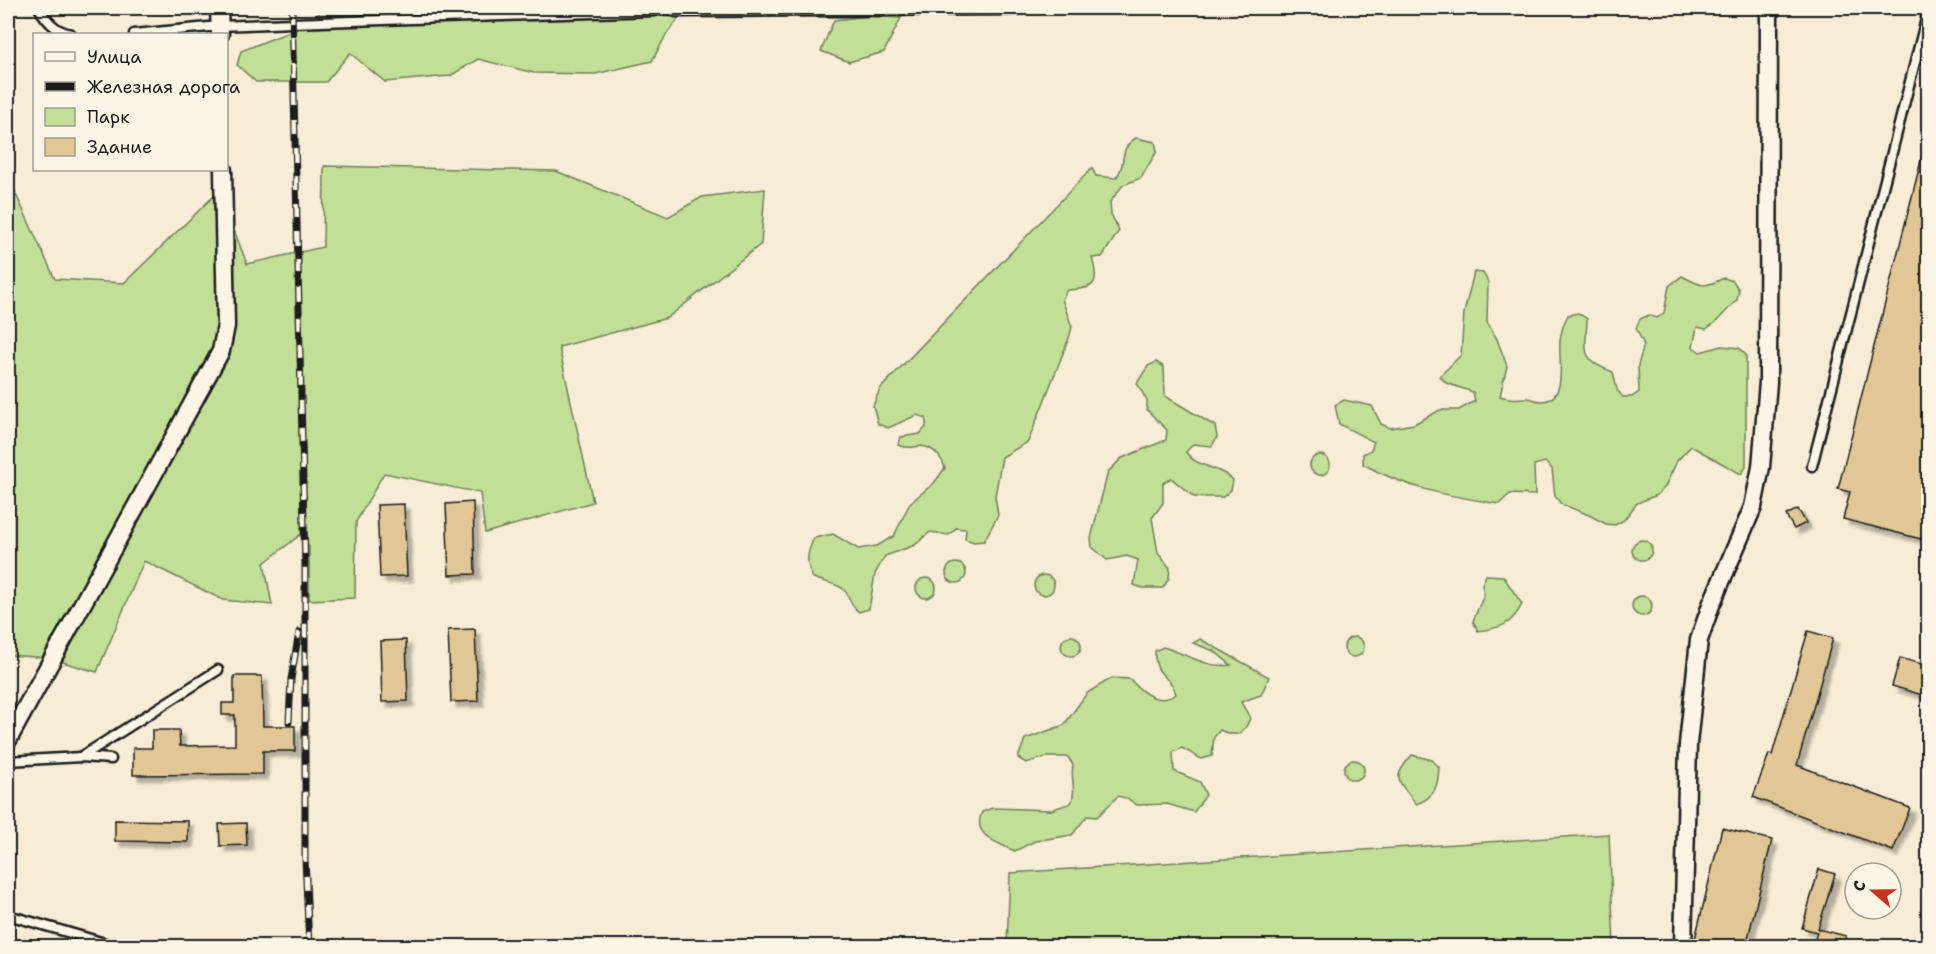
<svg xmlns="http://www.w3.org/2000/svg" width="1936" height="954" viewBox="0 0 1936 954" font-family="'Shantell Sans',sans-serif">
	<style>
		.green { fill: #c2df97; stroke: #6f7e5a; stroke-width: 1.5 }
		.building { fill: #e1c796; stroke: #1c1c1c; stroke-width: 1.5; filter: url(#shadow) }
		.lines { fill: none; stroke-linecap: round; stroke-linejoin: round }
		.lane-casing { stroke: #1c1c1c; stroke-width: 13 }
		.street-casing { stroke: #1c1c1c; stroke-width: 21 }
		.lane { stroke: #fcf5e5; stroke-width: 8 }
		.street { stroke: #fcf5e5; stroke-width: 16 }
		.rail-casing { stroke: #1c1c1c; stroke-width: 7 }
		.rail { stroke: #fcf5e5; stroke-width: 4.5; stroke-dasharray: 14; stroke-linecap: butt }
	</style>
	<defs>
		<filter id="shadow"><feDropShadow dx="5.5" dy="5.5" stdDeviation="1.5" flood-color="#0004"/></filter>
	</defs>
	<rect width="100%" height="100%" fill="#f7ecd5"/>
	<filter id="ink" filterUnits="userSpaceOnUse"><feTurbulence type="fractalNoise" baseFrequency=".0167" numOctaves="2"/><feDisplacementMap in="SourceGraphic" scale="12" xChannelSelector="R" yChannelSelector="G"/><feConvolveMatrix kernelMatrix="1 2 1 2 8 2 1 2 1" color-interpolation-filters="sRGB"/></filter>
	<g filter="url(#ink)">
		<g class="green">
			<path d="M 318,8 L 687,8 L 666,35 L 652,61 L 595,74 L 534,73 L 478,59 L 450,76 L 385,82 L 350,53 L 326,82 L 256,82 L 237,65 L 241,51 L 319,20 Z"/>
			<path d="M 868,16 L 901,18 L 884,52 L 849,62 L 821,51 L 834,20 Z"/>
			<path d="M 1136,138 L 1155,142 L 1157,151 L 1141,178 L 1123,185 L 1110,202 L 1111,214 L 1119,231 L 1102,257 L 1092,258 C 1100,285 1095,289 1067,290 L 1062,299 L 1072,327 L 1069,338 L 1028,442 L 1002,457 L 995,496 L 998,515 L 984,541 L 974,542 L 965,539 L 966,529 L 956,528 L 949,535 L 930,532 L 915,545 L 885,556 L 875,574 L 869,609 L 859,612 C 848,604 851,595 842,588 C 834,583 821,581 813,578 C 805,564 807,552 814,538 L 833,534 L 858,549 L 877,546 L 894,536 L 910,503 L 934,483 L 945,468 C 943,460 936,450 926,447 C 917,444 911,451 898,445 L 901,437 L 920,434 L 926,427 L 926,418 L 917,415 L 888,428 L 878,424 L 873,406 L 880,389 L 1092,168 L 1096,176 L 1116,178 C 1128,163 1117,149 1136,138 Z"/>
			<path d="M 324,166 L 556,171 L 668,217 L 702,197 L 765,189 L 761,244 L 667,318 L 559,347 L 593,502 L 485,533 L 480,493 L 384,473 L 356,522 L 355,598 L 309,600 L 309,547 L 300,535 L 264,563 L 272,605 L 223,600 L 144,561 L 97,672 L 49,658 L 8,655 L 8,188 L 13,188 L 55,279 L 124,283 L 219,191 L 247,264 L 323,247 Z"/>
			<path d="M 1474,272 L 1483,273 L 1488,282 L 1487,322 L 1497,339 L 1507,366 L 1500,396 C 1510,400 1517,398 1527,398 C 1532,398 1536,401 1541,401 C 1569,401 1558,358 1560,341 C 1561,332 1563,324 1568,315 L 1578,313 L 1587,319 C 1586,351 1579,360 1613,372 L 1617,390 L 1623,397 L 1632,397 L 1639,392 L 1638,365 L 1644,345 L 1636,328 L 1640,319 L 1649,315 L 1657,318 L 1664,313 L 1669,286 L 1682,276 C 1702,287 1704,288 1724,278 L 1733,281 L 1739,290 L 1737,300 L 1715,323 L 1706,329 L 1697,327 L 1693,347 L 1700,352 L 1722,346 L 1739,348 L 1746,355 L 1746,467 L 1741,474 L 1691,446 L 1677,461 L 1665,487 L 1657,495 L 1637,503 L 1624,520 L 1615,525 L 1606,524 L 1589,515 L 1561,504 L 1555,496 L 1552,469 L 1545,462 L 1534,465 L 1535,495 L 1510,494 L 1499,504 C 1450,496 1407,489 1363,464 L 1363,454 L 1371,450 L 1374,442 L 1339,424 L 1335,405 L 1344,400 L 1372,406 L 1381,424 L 1390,428 L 1414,424 L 1440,410 L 1459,410 L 1475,401 L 1473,392 L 1446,383 L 1440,376 L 1461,355 L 1464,313 Z"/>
			<path d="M 1156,362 L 1164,367 L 1165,396 L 1215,426 L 1217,437 L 1212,446 L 1193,444 L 1186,452 C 1196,468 1220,466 1233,480 L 1231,490 L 1223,497 L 1194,497 L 1171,478 L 1163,483 L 1163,503 L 1152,518 L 1158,553 L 1170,568 L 1169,578 L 1163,588 L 1143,588 L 1134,585 L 1138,560 L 1127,556 L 1107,560 L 1092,547 L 1091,538 L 1108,472 L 1122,458 L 1166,440 L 1167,430 L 1147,410 L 1147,401 L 1137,383 L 1148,366 Z"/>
			<circle cx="1320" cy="465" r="10"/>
			<circle cx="1642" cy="550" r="10"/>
			<circle cx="956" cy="573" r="10"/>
			<path d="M 1486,575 L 1503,576 L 1522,604 C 1512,626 1499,628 1478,631 L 1473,621 L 1484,595 L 1482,584 Z"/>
			<circle cx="1044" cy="585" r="10"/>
			<circle cx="926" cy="588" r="10"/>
			<circle cx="1642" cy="606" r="10"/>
			<circle cx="1071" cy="646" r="10"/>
			<circle cx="1354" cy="647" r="10"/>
			<path d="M 1200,639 L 1269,677 L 1261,695 L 1241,702 L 1250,718 L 1246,727 L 1239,734 L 1229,734 L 1220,730 L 1214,737 L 1212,756 L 1201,759 L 1182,748 L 1173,752 L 1174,771 L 1200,782 L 1206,795 L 1194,812 L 1167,804 L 1137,805 L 1128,799 L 1118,796 L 1097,817 L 1087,816 L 1072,835 L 1035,841 L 1015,851 C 998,843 971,836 982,812 L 992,808 L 1051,810 L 1071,803 C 1077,788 1070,780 1073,765 L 1068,757 L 1046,757 L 1026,763 L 1018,758 L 1025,739 L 1064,725 L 1087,693 L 1112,678 L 1130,679 C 1142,693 1159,706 1176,694 C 1171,674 1154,679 1155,651 L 1163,647 C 1185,653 1207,669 1231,665 L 1214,651 L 1193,643 Z"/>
			<path d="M 1412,755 L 1432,760 L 1439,767 C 1438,786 1435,798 1416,804 C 1399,780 1390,780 1412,755 Z"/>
			<circle cx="1354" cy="770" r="10"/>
			<path d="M 1609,834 L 1614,946 L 1007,946 L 1010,873 Z"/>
		</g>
		<g class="building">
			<path d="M 1924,149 L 1929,150 L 1929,541 L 1843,519 L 1850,492 L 1838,489 Z"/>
			<path d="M 473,502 L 475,574 L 449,575 L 446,504 Z"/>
			<path d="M 404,504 L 407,576 L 380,577 L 377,505 Z"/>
			<path d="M 1798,509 L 1806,523 L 1794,529 L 1786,515 Z"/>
			<path d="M 475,629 L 478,701 L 451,702 L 448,630 Z"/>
			<path d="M 1808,631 L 1833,638 L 1797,765 L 1910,808 L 1893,851 L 1753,797 L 1769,754 L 1772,755 Z"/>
			<path d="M 406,640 L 408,701 L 382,702 L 380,641 Z"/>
			<path d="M 1900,658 L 1929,666 L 1929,697 L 1892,686 Z"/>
			<path d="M 234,676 L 262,676 L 263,726 L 295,726 L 295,751 L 263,751 L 263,774 L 133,775 L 133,748 L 152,748 L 152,730 L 179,730 L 180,746 L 235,745 L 235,715 L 222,715 L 222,703 L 234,703 Z"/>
			<path d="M 115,820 L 188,821 L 188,842 L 115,841 Z"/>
			<path d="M 246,823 L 247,845 L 220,846 L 219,824 Z"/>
			<path d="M 1722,828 L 1772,840 L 1746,946 L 1707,946 L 1694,943 Z"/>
			<path d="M 1819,869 L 1835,874 L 1818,929 L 1846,936 L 1843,946 L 1813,946 L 1817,932 L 1802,928 Z"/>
		</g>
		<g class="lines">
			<g class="lane-casing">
				<g id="lane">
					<path d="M 39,8 C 47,21 55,31 71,34"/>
					<path d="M 666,9 L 676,12 L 1011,10 L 1031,8"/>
					<path d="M 134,34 L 220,26 L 292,23 L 655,11 L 668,8"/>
					<path d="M 1812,466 L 1928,11"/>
					<path d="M 81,757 L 218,670"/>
					<path d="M 8,761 L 81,757 L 111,759"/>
					<path d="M 8,915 L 115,946"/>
				</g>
			</g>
			<g class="street-casing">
				<g id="street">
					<path d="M 219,8 L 220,34"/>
					<path d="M 8,740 L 221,351 L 226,326 L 223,170"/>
					<path d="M 1683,946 L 1688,744 L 1699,640 L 1711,605 L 1753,507 L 1761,467 L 1768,382 L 1769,8"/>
				</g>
			</g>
			<use href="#lane" class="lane"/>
			<use href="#street" class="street"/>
			<g class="rail-casing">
				<g id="rail">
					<path d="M 292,8 L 305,567 L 305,859 L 309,946"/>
					<path d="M 289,722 L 291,679 L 299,632"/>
				</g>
			</g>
			<use href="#rail" class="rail"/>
		</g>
	</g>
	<rect width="1936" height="954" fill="none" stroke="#fcf5e5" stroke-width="30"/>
	<rect x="15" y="15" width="1906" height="924" fill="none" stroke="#1c1c1c" stroke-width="2" filter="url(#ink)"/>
	<rect x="33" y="33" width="195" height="138" fill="#fcf5e5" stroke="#a29e95" stroke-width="1.5"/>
	<rect x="45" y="52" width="30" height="9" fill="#fcf5e5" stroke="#a29e95" stroke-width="1.5"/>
	<text x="87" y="63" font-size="18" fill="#1c1c1c">Улица</text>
	<rect x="45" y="82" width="30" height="9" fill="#1c1c1c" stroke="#a29e95" stroke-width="1.5"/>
	<text x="87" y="93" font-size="18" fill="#1c1c1c">Железная дорога</text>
	<rect x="45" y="108" width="30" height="18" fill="#c2df97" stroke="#a29e95" stroke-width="1.5"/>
	<text x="87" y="123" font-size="18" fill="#1c1c1c">Парк</text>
	<rect x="45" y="138" width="30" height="18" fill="#e1c796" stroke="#a29e95" stroke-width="1.5"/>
	<text x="87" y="153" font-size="18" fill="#1c1c1c">Здание</text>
	<g transform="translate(1873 891) rotate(290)"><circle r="28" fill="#fcf5e5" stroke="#a29e95" stroke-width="1.5"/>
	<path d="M0-4.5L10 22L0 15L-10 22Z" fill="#c8321e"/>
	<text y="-9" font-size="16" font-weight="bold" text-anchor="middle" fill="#1c1c1c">С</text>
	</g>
</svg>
